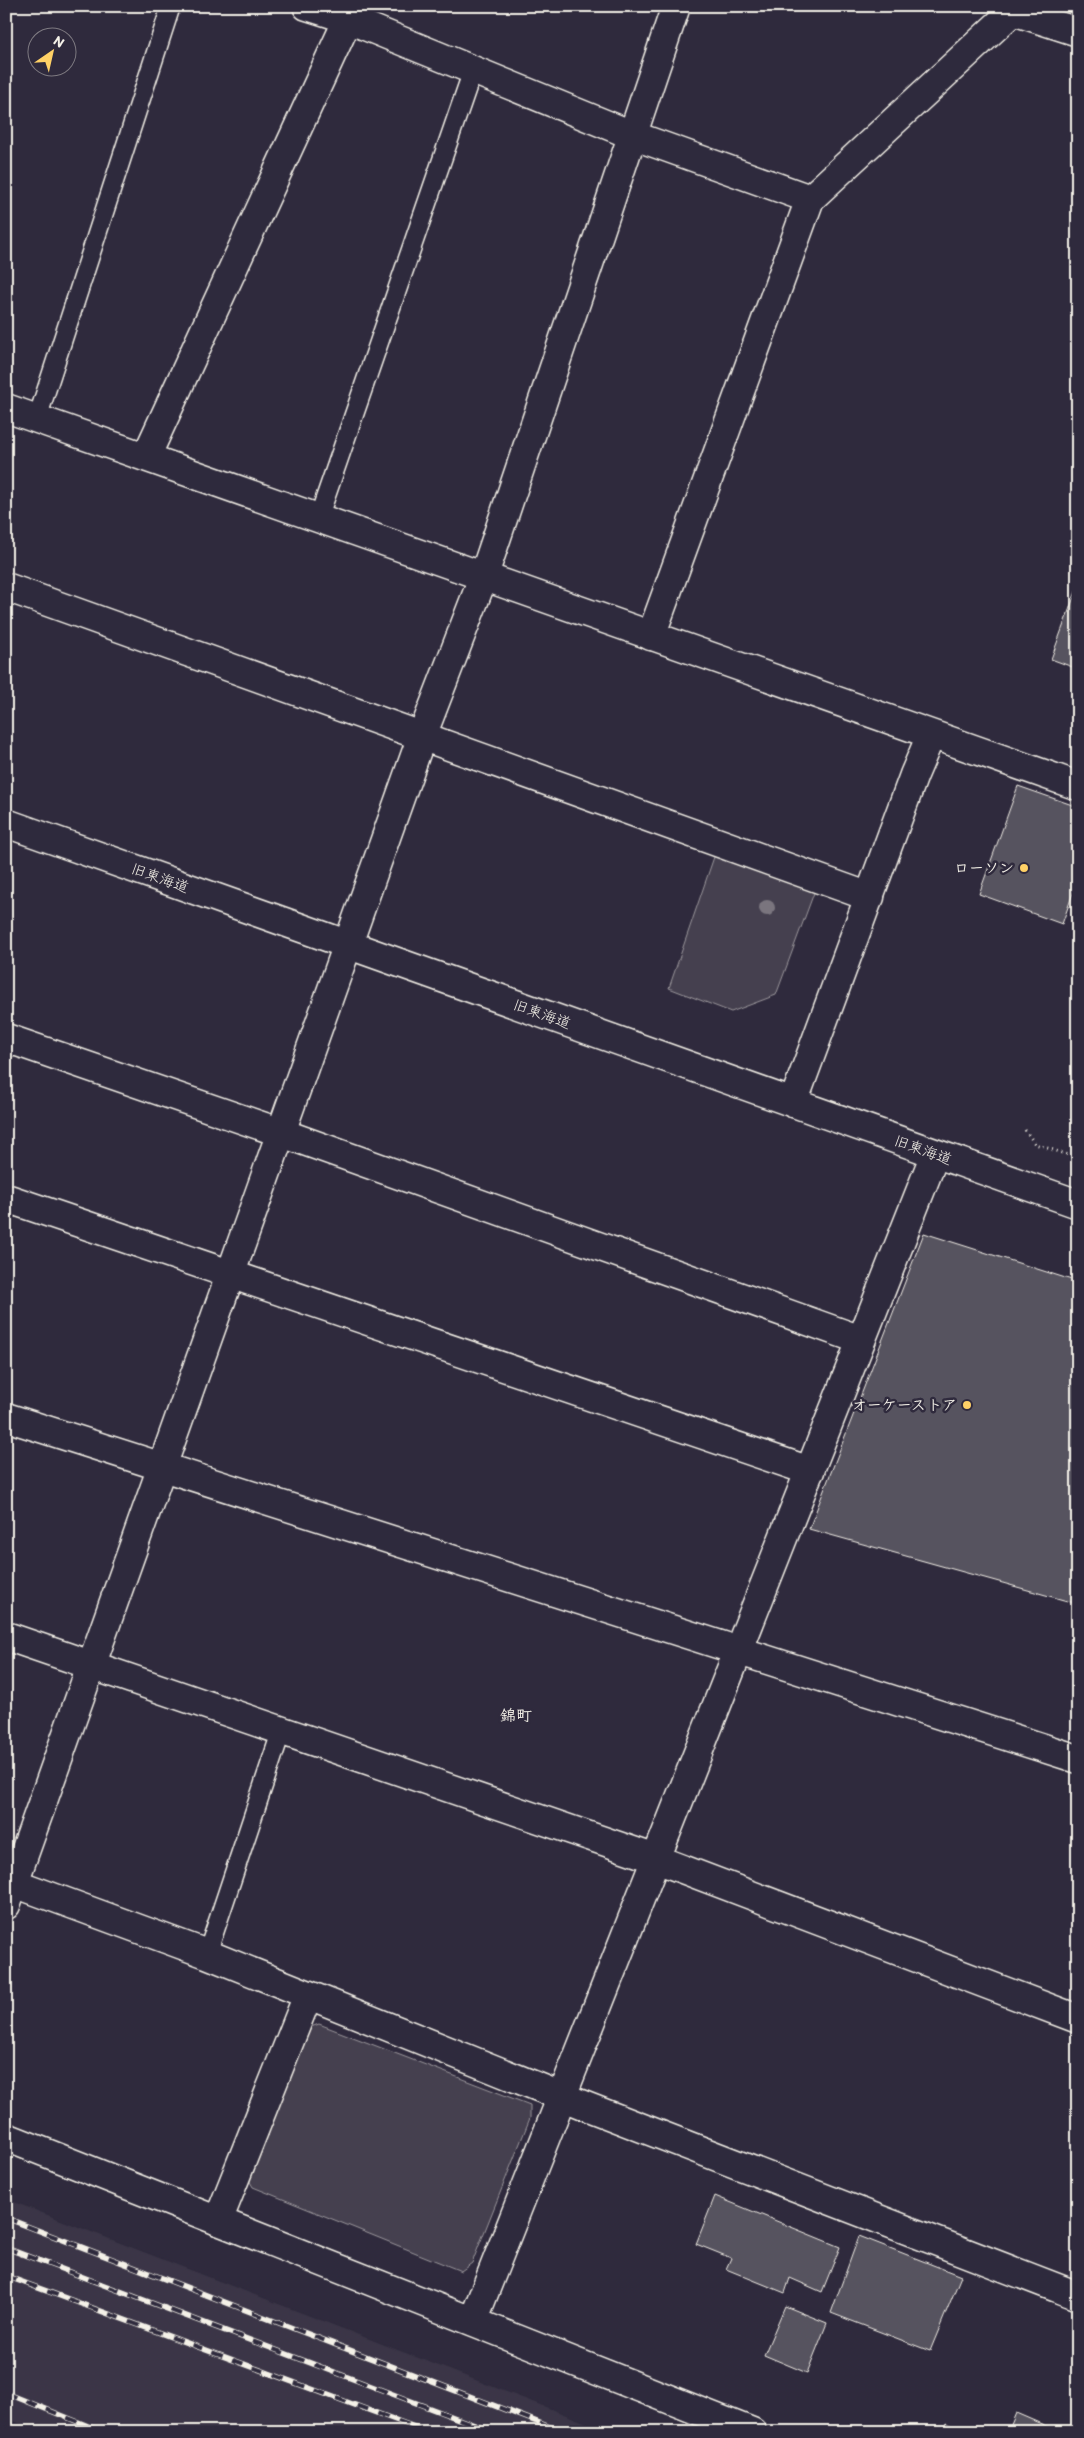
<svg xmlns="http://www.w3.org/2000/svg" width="1084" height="2438" viewBox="0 0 1084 2438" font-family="Itim,'Klee One',sans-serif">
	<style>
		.built { fill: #3b3647 }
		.green { fill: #454050; stroke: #9c989c }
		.building { fill: #56525f; stroke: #f4f1e8 }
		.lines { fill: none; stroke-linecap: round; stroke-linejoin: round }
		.service-casing { stroke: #f4f1e8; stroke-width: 21 }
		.minor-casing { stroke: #f4f1e8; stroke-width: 31 }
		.tertiary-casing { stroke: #f4f1e8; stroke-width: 31 }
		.path { stroke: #f4f1e8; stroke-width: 3; stroke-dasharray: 1 4; stroke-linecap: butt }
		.service { stroke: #2f2a3d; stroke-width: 18 }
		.minor { stroke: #2f2a3d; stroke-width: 28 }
		.tertiary { stroke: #2f2a3d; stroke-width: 28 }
		.rail-casing { stroke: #f4f1e8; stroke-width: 5.5 }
		.rail { stroke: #2f2a3d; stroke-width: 4; stroke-dasharray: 11; stroke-linecap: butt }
		.tree { fill: #7a757e }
		.poi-dot { fill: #ffd166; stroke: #2f2a3d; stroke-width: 2 }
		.labels { text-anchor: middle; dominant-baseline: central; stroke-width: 5; stroke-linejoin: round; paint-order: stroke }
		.poi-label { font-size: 15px; font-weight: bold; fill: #f4f1e8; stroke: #2f2a3d; text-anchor: end }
		.street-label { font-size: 15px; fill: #f4f1e8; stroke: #2f2a3d }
		.neighbourhood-label { font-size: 16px; font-weight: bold; fill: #f4f1e8; stroke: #2f2a3d }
	</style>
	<rect width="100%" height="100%" fill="#2f2a3d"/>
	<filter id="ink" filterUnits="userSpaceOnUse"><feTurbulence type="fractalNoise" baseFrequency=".02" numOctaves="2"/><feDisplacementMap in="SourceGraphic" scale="10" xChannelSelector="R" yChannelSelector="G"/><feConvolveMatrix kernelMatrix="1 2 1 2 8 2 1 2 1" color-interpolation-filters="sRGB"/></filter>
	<g filter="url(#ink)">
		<path class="built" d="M 6,2199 L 610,2432 L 41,2432 L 6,2418 Z"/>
		<g class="green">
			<path d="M 715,854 L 815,890 L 776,995 L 731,1012 L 669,988 Z"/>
			<path d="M 319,2024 L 530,2105 L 530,2118 L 472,2263 L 461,2271 L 253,2187 L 249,2180 L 308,2028 Z"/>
		</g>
		<g class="building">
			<path d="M 1078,586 L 1078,669 L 1051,659 Z"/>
			<path d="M 1018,786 L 1078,807 L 1078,879 L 1062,924 L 979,894 Z"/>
			<path d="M 924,1233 L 1078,1282 L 1078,1604 L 809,1529 Z"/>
			<path d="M 715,2196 L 840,2247 L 822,2292 L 790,2278 L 785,2293 L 726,2269 L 731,2258 L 696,2244 Z"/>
			<path d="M 859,2236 L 961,2276 L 930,2351 L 831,2313 Z"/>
			<path d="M 785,2306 L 827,2323 L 807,2373 L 764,2355 Z"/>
			<path d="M 1016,2413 L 1060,2432 L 1008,2432 Z"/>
			<path d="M 946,2423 L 966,2432 L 943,2432 Z"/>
		</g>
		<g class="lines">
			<g class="service-casing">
				<g id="service">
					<path d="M 37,419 L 171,6"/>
					<path d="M 318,519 L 473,70"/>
					<path d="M 207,1954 L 282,1729"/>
				</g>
			</g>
			<g class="minor-casing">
				<g id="minor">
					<path d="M 307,6 L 348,19 L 632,135 L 810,199"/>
					<path d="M 6,408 L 1078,786"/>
					<path d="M 146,457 L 348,19"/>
					<path d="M 6,587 L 870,897"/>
					<path d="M 651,636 L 810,199 L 1013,11 L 1078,32"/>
					<path d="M 6,1038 L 282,1133 L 861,1340"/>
					<path d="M 793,1103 L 914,775 L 931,735"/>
					<path d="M 6,1198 L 810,1471"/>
					<path d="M 6,1417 L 1078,1759"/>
					<path d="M 6,1636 L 656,1859 L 1078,2019"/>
					<path d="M 6,1880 L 207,1954 L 588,2107 L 1078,2296"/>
					<path d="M 6,1905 L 422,736 L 483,578 L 676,6"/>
					<path d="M 6,2137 L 752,2432"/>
					<path d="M 218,2221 L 308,1995"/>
					<path d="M 473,2321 L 935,1154"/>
				</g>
			</g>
			<g class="tertiary-casing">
				<path id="tertiary" d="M 6,823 L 1078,1204"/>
			</g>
			<g class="path">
				<path d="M 1025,1130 L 1035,1144 L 1078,1158"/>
				<path d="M 1077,1238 L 1075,1244 L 1078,1245"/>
			</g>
			<use href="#service" class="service"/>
			<use href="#minor" class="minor"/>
			<use href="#tertiary" class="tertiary"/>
			<g class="rail-casing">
				<g id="rail">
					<path d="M 6,2218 L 563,2432"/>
					<path d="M 6,2248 L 493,2432"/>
					<path d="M 6,2276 L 428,2432"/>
					<path d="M 6,2393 L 103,2432"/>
				</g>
			</g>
			<use href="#rail" class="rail"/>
		</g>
		<circle class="tree" cx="767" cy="908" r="8"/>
	</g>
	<g class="poi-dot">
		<circle cx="1024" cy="868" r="5"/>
		<circle cx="967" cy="1405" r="5"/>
	</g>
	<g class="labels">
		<g class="poi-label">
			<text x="1014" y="868">ローソン</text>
			<text x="957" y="1405">オーケーストア</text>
		</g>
		<g class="street-label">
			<text transform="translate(160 878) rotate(20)">旧東海道</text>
			<text transform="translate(542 1014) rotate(20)">旧東海道</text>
			<text transform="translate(923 1150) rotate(20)">旧東海道</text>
		</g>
		<g class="neighbourhood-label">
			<text x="516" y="1715">錦町</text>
		</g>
	</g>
	<rect width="1084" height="2438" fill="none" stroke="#2f2a3d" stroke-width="25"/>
	<rect x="12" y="12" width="1059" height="2413" fill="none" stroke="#f4f1e8" stroke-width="2" filter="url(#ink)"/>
	<g transform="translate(52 52) rotate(34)"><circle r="24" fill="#2f2a3d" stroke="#7e7a81"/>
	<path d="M0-4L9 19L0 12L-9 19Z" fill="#ffd166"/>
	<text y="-8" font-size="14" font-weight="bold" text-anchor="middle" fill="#f4f1e8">N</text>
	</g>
</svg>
